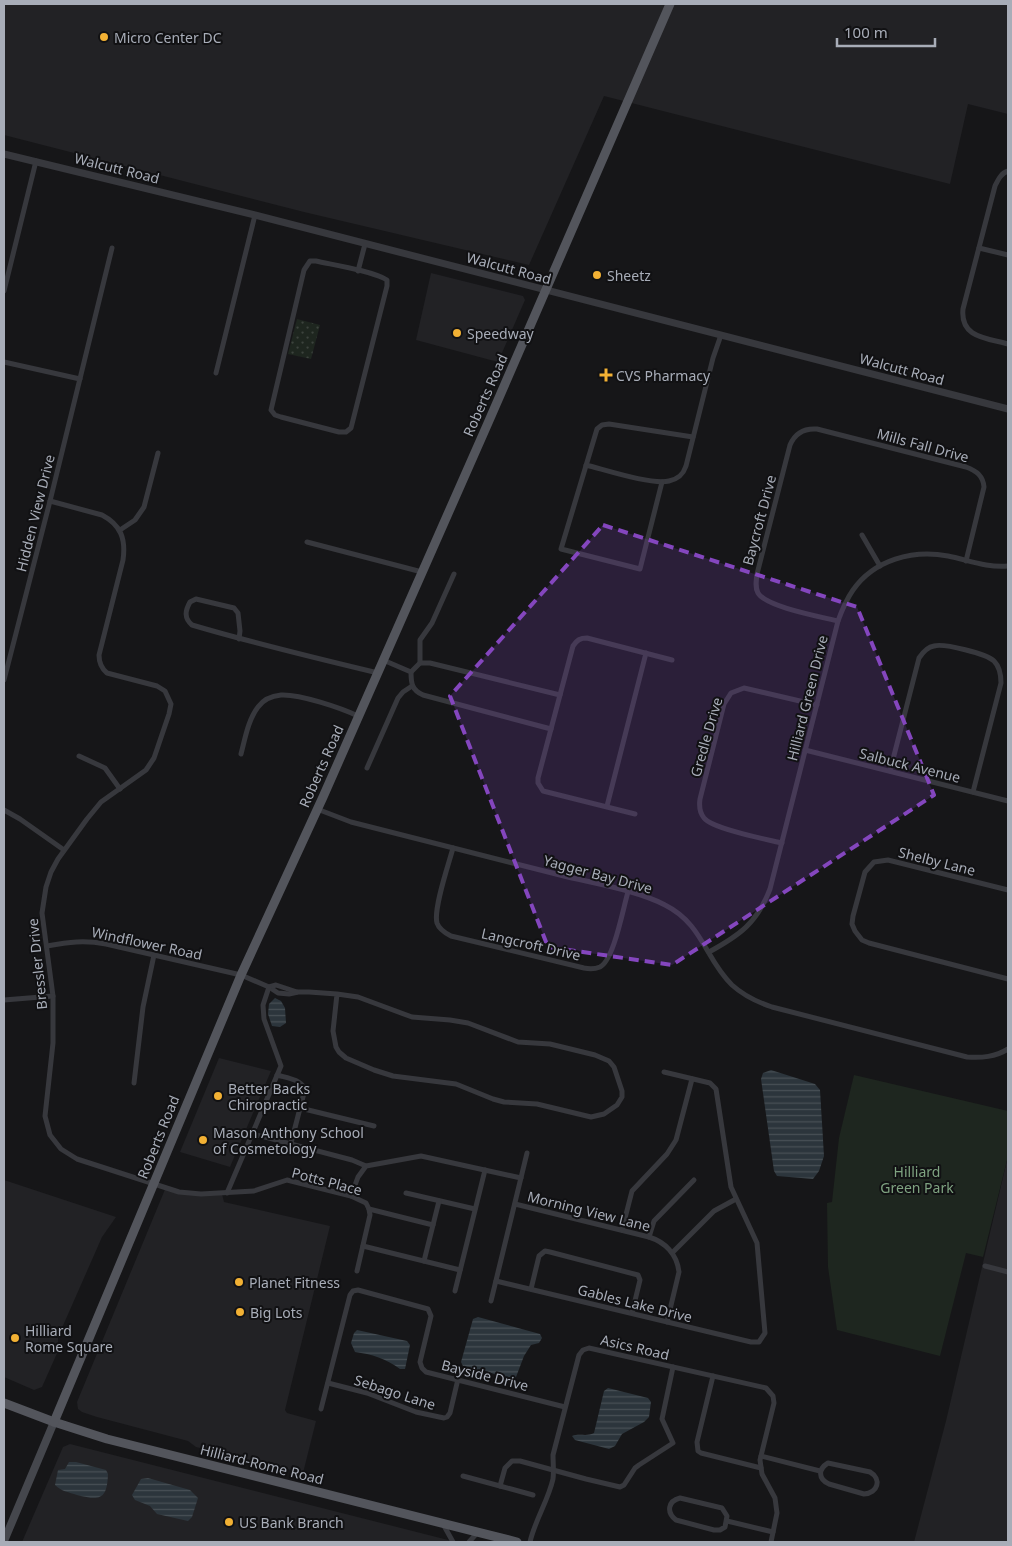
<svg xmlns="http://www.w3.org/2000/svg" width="1012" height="1546" viewBox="0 0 1012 1546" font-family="'Noto Sans',sans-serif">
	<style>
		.built { fill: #222225 }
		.grass { fill: url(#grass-dots) }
		.park { fill: #1e261f }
		.water { fill: url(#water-rules) }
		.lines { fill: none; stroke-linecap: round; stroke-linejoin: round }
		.minor { stroke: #37383d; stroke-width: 5 }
		.tertiary { stroke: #37383d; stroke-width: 7 }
		.secondary { stroke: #45474d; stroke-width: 8 }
		.primary { stroke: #53555c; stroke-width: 9 }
		.marked { fill: #8446be; fill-opacity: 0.2; stroke: #8446be; stroke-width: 4; stroke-dasharray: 10 6; stroke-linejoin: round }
		.poi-dot { fill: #f2b134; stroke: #111113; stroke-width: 2 }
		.labels { text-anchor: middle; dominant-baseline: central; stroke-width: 4; stroke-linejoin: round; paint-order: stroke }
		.poi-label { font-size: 14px; fill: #a8adb8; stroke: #111113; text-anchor: start }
		.street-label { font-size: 14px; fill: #a8adb8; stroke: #111113 }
		.park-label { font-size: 14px; fill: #7fa381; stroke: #111113 }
	</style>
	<defs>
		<pattern id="grass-dots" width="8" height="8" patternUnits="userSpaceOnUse" patternTransform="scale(1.25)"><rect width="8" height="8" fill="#1e261f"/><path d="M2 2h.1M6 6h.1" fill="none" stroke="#3c433d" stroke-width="1.8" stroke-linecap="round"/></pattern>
		<pattern id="water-rules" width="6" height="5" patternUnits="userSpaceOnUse" patternTransform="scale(1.25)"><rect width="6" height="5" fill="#2c353c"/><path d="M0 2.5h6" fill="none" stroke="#485056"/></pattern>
	</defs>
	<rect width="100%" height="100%" fill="#161618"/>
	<g class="built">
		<path d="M 4,4 L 1008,4 L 1008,114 L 968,104 L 950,184 L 604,96 L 529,265 L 304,212 L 4,135 Z"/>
		<path d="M 431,273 L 523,296 L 525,300 L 498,362 L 416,340 Z"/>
		<path d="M 219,1058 L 271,1071 L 230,1167 L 180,1152 Z"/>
		<path d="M 1008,1156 L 1008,1542 L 914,1542 L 946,1421 Z"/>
		<path d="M 4,1180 L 116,1217 L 102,1237 L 58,1337 L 58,1351 L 42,1387 L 34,1390 L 4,1377 Z"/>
		<path d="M 166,1187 L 179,1192 L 222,1194 L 224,1202 L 330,1226 L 285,1410 L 287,1413 L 316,1421 L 303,1473 L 196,1447 L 188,1441 L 97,1417 L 82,1412 L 78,1409 L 77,1402 Z"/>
		<path d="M 70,1444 L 456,1542 L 22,1542 L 63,1447 Z"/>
	</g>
	<path class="grass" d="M 297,319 L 320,325 L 311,359 L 288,354 Z"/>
	<path class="park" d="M 854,1075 L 1008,1111 L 1008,1156 L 983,1257 L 966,1253 L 940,1356 L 837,1330 L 828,1267 L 827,1203 L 832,1202 L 839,1138 Z"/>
	<g class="water">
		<path d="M 275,998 L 281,1001 L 285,1008 L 286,1023 L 280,1027 L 272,1026 L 268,1014 L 269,1004 Z"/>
		<path d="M 771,1070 L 815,1084 L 820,1090 L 824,1156 L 819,1171 L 813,1179 L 777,1176 L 774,1171 L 761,1079 L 763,1073 Z"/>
		<path d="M 478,1317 L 540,1334 L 542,1338 L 539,1343 L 531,1345 L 524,1356 L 516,1377 L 510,1380 L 486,1371 L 464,1368 L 461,1362 L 473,1319 Z"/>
		<path d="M 357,1330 L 407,1341 L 410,1345 L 405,1369 L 400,1369 C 387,1359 371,1354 355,1352 L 351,1343 L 354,1333 Z"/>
		<path d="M 608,1388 L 648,1398 L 651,1402 L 649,1417 L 644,1422 L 622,1434 L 615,1446 L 609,1449 L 575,1440 L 572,1436 C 580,1433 586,1437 594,1433 L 604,1391 Z"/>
		<path d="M 69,1462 L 76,1462 L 106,1470 L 108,1474 C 107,1499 101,1501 77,1495 C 69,1492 62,1492 55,1485 L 58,1470 L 65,1469 Z"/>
		<path d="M 148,1478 L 190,1490 L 198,1498 L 192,1517 L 188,1521 L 157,1514 L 150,1506 L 135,1500 L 132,1495 L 141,1479 Z"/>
	</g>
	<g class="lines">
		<g class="minor">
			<path d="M 1008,171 C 1001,173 998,180 995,186 L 963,309 C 960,338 987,338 1008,344"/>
			<path d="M 979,248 L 1008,255"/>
			<path d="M 310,261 L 316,261 C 334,265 373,271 387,280 L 387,286 L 351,428 L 346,432 L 339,432 L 281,417 L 275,415 L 271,410 L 304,270 Z"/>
			<path d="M 358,271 L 365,244"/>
			<path d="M 4,291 L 36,161"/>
			<path d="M 4,362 L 80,379"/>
			<path d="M 216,373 L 255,215"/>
			<path d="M 586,465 C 606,470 651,485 669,481 C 678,479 683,475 686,466 L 713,358 L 721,335"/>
			<path d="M 662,482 L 640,569 L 561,549 L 597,429 L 602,425 L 609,424 L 693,437"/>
			<path d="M 50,501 L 102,515 C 121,525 126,539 123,560 L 99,655 C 99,663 101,668 107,673 L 157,686 L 165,691 L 171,704 L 169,714 L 154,758 L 146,770 L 101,802 L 87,819 L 58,859 L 51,872 L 46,887 L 42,913 L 53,996 L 53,1043 L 45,1116 L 50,1135 L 61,1149 L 77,1159 L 179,1192 L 201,1194 L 254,1191 L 287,1180 L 351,1196 L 366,1203 L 369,1209 L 433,1225"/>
			<path d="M 120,530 L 135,520 L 144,507 L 158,453"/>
			<path d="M 862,535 L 880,566"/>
			<path d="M 307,542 L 422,572"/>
			<path d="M 838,621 C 822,617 766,607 758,593 C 755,588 756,581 757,574 L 790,445 C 795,433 804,428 817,429 L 966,467 C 977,471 983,476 984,487 L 966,561"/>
			<path d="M 239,639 L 240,631 L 238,613 L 234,608 L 196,599 L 190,602 C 185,611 184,618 192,625 C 253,643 315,658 378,673"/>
			<path d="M 383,660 L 411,672 C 411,684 412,690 423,695 L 551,729"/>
			<path d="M 420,663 L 420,640 L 432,623 L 454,574"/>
			<path d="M 411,672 L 420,663 L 430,663 L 560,695"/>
			<path d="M 4,680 L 50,501 L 112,248"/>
			<path d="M 805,750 L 1008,801"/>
			<path d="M 241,754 C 245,739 248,720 258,707 C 263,700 271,696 281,695 C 300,694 341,708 358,716"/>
			<path d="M 79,756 L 105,768 L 120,789"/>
			<path d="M 367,768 L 398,698 L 403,692 L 412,686"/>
			<path d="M 890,771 L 919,658 C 923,652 927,647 934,646 C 944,643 987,654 994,661 C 1000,667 1001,675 1001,683 L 973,792"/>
			<path d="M 607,806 L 646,653"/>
			<path d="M 317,809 L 351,822 C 420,839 490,857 560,875 C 591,883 637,890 665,905 C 703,924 705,959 732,985 C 744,996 757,1002 772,1007 L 967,1057 C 982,1058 995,1057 1008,1049"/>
			<path d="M 4,810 L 20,819 L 64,850"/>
			<path d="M 635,814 L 543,791 L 538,783 L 538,778 L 573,646 C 577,640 580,638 587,638 L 672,660"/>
			<path d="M 782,843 C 765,839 713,829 704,818 C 699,812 699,806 700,799 L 724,704 L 731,693 L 744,688 L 817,705"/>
			<path d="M 453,848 C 449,863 433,909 437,923 C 439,929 445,933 451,936 L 584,968 C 589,969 595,969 600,967 C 614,960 623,908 628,892"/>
			<path d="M 1008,890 L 888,860 L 874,862 L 865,872 L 853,916 L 852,924 L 855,931 L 862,940 L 869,943 L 1008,979"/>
			<path d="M 47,946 C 69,942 84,940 106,944 L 241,975 L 269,987 L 278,993 L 289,994 L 298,992 L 309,992 L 337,994 L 358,997 L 412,1017 L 450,1020 L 468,1023 L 518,1042 L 550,1044 L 595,1055 L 609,1061 L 614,1067 L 622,1091 L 622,1097 L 617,1105 L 604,1114 L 591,1117 L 537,1104 L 504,1102 L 493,1099 L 456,1084 L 393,1076 L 374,1070 L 346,1058 L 339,1052 L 336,1047 L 333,1031 L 337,994"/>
			<path d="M 709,952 C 740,935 757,923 770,889 L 838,621 C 842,610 846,600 853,590 C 874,560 913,549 948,556 C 968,560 987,568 1008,566"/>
			<path d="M 269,987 L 276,985 L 297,992"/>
			<path d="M 4,1000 L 53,996"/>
			<path d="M 277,1075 C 287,1078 300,1079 305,1089 L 291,1143"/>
			<path d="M 134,1083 L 143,1007 L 154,955"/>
			<path d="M 300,1108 L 374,1126"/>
			<path d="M 253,1134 L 352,1160 L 366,1166"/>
			<path d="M 227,1193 L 281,1066 L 264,1019 L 263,1005 L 269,987"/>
			<path d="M 406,1193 L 475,1209"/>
			<path d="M 351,1196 L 358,1177 L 366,1166 L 421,1156 L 521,1178"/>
			<path d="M 515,1204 L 649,1237 C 665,1242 677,1254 679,1272 L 667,1322"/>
			<path d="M 622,1230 L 632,1191 L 667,1154 L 676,1140 L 692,1079"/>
			<path d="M 649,1237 L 654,1221 L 694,1180"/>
			<path d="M 363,1246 L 460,1270"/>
			<path d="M 672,1253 L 714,1211 L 736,1199"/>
			<path d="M 424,1261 L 439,1201"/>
			<path d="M 985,1266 L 1008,1272"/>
			<path d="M 357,1271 L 370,1215 L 369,1209"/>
			<path d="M 496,1281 L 751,1342 L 759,1342 L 765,1333 L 757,1243 L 731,1187 L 716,1089 L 710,1083 L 664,1072"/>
			<path d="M 531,1289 L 539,1256 L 545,1251 L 550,1252 L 638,1275 L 640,1280 L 632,1313"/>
			<path d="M 455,1291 L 485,1170"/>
			<path d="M 491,1301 L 527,1153"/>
			<path d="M 713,1376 L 697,1442 L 698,1451 L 701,1453 L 761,1468"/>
			<path d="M 328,1383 L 367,1393 L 416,1412 L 444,1418 L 447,1417 L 450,1413 L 458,1379"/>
			<path d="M 321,1409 L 350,1295 L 353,1291 L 358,1290 L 428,1309 L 431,1316 L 420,1362 L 422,1368 L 426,1372 L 565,1407"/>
			<path d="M 761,1456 L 820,1471"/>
			<path d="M 828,1463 L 870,1472 C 882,1479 878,1493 864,1494 L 829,1484 C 818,1479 818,1469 828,1463 Z"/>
			<path d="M 463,1476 L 500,1486"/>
			<path d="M 533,1495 L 500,1486 L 505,1468 L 512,1461 L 520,1461 L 586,1479 L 620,1487 L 624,1485 L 635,1468 L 639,1465 L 673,1443 L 662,1419 L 673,1367"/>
			<path d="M 680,1498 L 722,1508 L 727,1516 L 725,1527 L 720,1530 L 714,1530 L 676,1520 C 666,1512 668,1501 680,1498 Z"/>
			<path d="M 727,1521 L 773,1532"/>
			<path d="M 443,1524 L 453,1542"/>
			<path d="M 469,1542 L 477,1533"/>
			<path d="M 530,1542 C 535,1520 548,1501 553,1479 C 554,1471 553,1463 553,1455 L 579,1355 L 583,1350 L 589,1348 L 766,1388 L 773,1396 L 774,1403 L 760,1460 L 762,1474 L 775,1498 L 777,1513 L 771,1542"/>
		</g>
		<path class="tertiary" d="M 4,154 L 255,215 L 1008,409"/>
		<path class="secondary" d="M 4,1541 L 54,1422"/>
		<g class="primary">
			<path d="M 4,1403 L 54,1422 L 107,1439 L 517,1542"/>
			<path d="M 54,1422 L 241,975 L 323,797 L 488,423 L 670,4"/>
		</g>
	</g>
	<path class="marked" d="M 603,525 L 857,607 L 934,795 L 672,965 L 548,947 L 450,696 Z"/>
	<g class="poi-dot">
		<circle cx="104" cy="37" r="5"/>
		<circle cx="597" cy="275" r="5"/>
		<circle cx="457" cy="333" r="5"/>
		<path d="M603.5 367.5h5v5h5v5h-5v5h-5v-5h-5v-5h5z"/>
		<circle cx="218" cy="1096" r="5"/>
		<circle cx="203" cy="1140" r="5"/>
		<circle cx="239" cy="1282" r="5"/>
		<circle cx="240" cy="1312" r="5"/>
		<circle cx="15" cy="1338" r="5"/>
		<circle cx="229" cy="1522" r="5"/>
	</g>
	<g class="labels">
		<g class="poi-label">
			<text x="114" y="37">Micro Center DC</text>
			<text x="607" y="275">Sheetz</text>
			<text x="467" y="333">Speedway</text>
			<text x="616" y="375">CVS Pharmacy</text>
			<text x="228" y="1088">Better Backs<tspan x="228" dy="16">Chiropractic</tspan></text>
			<text x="213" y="1132">Mason Anthony School<tspan x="213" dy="16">of Cosmetology</tspan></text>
			<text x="249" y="1282">Planet Fitness</text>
			<text x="250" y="1312">Big Lots</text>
			<text x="25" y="1330">Hilliard<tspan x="25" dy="16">Rome Square</tspan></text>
			<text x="239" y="1522">US Bank Branch</text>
		</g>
		<g class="street-label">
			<text transform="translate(117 168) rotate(14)">Walcutt Road</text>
			<text transform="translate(509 268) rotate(15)">Walcutt Road</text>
			<text transform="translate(902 369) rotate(15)">Walcutt Road</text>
			<text transform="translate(485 395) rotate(-66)">Roberts Road</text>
			<text transform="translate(923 445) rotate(15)">Mills Fall Drive</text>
			<text transform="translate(35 513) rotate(-76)">Hidden View Drive</text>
			<text transform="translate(759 520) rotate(-75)">Baycroft Drive</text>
			<text transform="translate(807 698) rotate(-76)">Hilliard Green Drive</text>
			<text transform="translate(706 737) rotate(-74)">Gredle Drive</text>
			<text transform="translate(910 765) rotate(14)">Salbuck Avenue</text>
			<text transform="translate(321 766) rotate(-66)">Roberts Road</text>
			<text transform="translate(937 861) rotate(14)">Shelby Lane</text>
			<text transform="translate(598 874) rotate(15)">Yagger Bay Drive</text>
			<text transform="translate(147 943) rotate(12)">Windflower Road</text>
			<text transform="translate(531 944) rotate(13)">Langcroft Drive</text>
			<text transform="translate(37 964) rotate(-96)">Bressler Drive</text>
			<text transform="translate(158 1137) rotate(-68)">Roberts Road</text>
			<text transform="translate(327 1181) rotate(15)">Potts Place</text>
			<text transform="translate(589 1211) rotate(14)">Morning View Lane</text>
			<text transform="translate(635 1303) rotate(14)">Gables Lake Drive</text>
			<text transform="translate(635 1347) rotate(13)">Asics Road</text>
			<text transform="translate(485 1375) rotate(14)">Bayside Drive</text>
			<text transform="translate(395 1392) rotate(18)">Sebago Lane</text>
			<text transform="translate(262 1464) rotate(14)">Hilliard-Rome Road</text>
		</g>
		<g class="park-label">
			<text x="917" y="1171">Hilliard<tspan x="917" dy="16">Green Park</tspan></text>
		</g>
	</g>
	<rect width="1012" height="1546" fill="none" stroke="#a8adb8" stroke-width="10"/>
	<path d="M837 38v8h98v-8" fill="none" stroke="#a8adb8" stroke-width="2.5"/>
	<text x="844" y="38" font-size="15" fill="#a8adb8" stroke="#111113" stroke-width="4" paint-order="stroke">100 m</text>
</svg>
